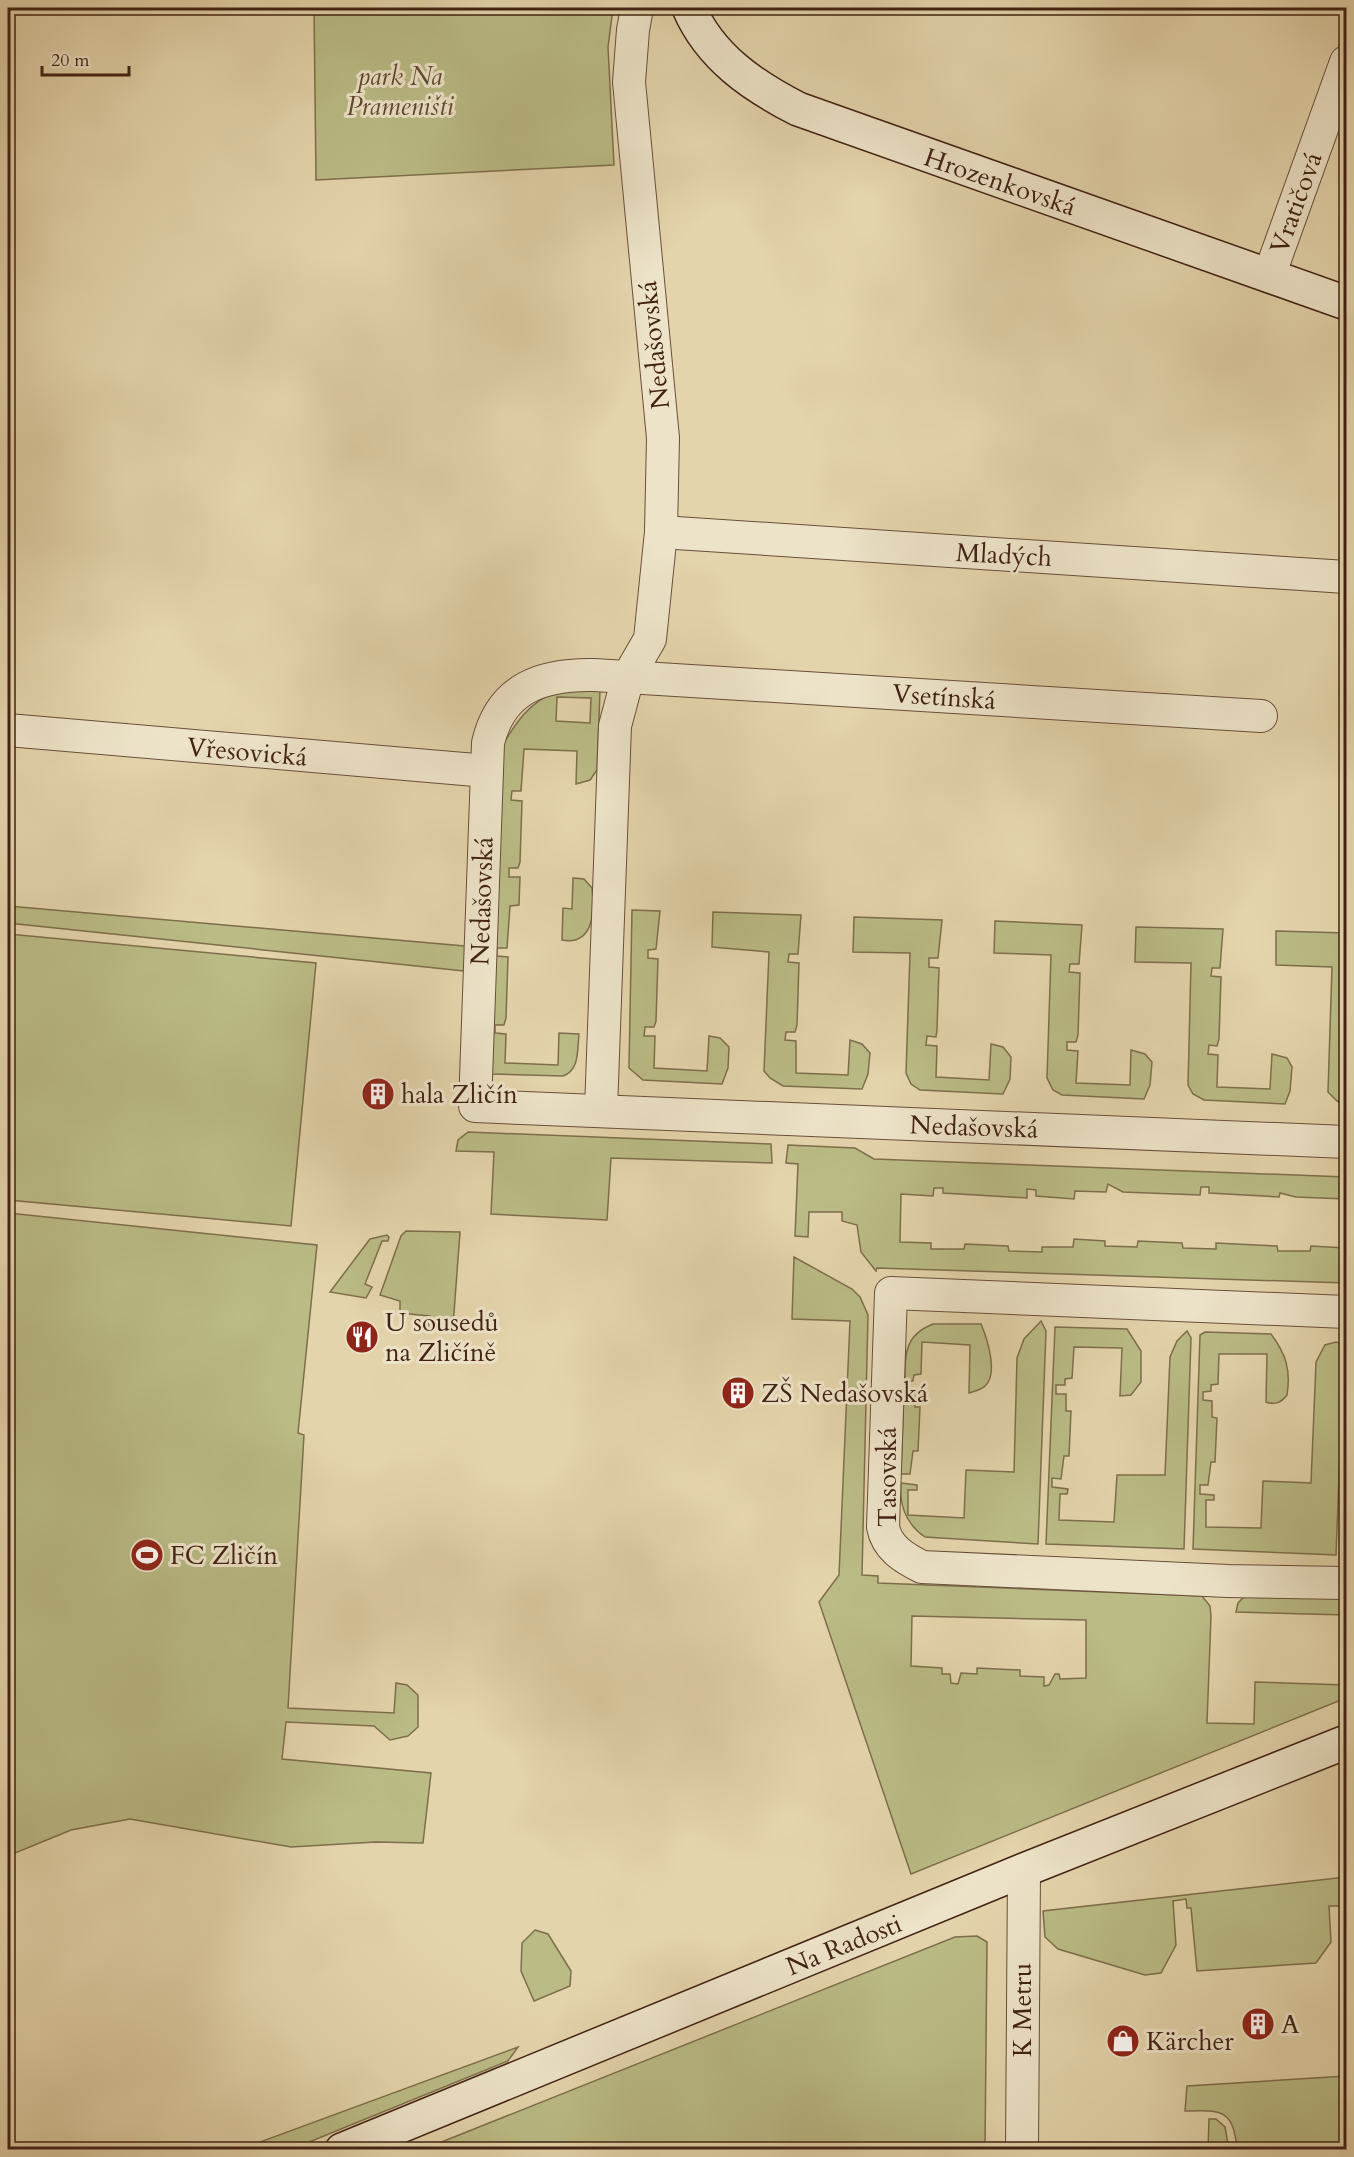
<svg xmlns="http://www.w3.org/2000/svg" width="1354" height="2157" viewBox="0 0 1354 2157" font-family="Cardo,serif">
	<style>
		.green { fill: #babb85; stroke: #7e6e4c; stroke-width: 1.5; fill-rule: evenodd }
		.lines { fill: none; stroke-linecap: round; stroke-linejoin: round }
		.street-casing { stroke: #6a4e3a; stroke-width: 34 }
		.secondary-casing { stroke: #422214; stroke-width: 36 }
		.street { stroke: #ede3c8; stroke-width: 32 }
		.secondary { stroke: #ede3c8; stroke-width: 33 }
		.labels { text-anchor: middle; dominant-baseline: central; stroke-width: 6; stroke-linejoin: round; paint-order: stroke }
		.park-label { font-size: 26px; font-style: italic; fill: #604830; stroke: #ede3c8 }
		.street-label { font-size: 26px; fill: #422214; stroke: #ede3c8 }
		.poi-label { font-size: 26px; fill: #422214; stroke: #ede3c8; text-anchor: start }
	</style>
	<rect width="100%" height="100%" fill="#e4d4ab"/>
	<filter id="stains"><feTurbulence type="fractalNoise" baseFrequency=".00333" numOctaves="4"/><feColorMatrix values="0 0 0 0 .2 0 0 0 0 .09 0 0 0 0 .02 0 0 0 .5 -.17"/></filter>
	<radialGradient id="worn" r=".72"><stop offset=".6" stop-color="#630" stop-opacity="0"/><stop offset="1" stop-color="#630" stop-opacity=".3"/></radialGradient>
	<g class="green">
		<path d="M 314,8 L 613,8 L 608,47 L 614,165 L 316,180 Z"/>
		<path d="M 597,689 L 600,691 L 597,770 L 590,780 L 576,784 L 577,751 L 524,749 L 521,791 L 512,791 L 511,800 L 522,801 L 520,862 L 518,868 L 509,868 L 509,877 L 520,877 L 519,905 L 510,906 L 507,948 L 497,948 L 497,956 L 508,957 L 506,1018 L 504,1025 L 495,1025 L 495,1033 L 506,1034 L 505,1063 L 558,1065 L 559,1033 L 579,1034 C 577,1050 580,1070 563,1076 L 492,1074 L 489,1071 L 501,748 C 514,725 531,699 558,692 C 570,689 584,690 597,689 ZM 557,697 L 591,698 L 590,723 L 556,721 Z"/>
		<path d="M 573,878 L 584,879 L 592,888 C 595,910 594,946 562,940 L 563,908 L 572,909 Z"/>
		<path d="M 8,906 L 476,947 L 479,978 L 464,971 L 8,923 Z"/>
		<path d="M 632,910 L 660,911 L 656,949 L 648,950 L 648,958 L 658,959 L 656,1021 L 654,1027 L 645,1027 L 644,1036 L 655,1036 L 654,1068 L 707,1071 L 709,1036 L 720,1038 L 729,1047 L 728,1068 L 722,1084 L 643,1080 L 629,1068 Z"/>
		<path d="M 713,912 L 801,915 L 798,954 L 789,954 L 788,962 L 799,963 L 797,1025 L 795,1032 L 786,1032 L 785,1040 L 796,1041 L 796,1073 L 848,1075 L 850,1040 L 862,1044 L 870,1053 L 868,1074 L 862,1089 L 783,1086 L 770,1078 L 764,1071 L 769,952 L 712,947 Z"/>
		<path d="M 854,917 L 942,920 L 938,958 L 929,958 L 929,967 L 939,968 L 937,1030 L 936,1037 L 927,1036 L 926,1045 L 937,1046 L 936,1077 L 989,1080 L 991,1044 L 1003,1047 L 1011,1057 L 1010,1079 L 1003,1094 L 920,1090 L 911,1084 L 906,1073 L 910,953 L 853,952 Z"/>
		<path d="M 995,921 L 1082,925 L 1079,964 L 1070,964 L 1069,972 L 1080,973 L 1078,1035 L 1076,1042 L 1067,1042 L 1067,1050 L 1078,1051 L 1076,1083 L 1130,1085 L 1131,1050 L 1145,1054 L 1152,1062 L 1150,1085 L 1144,1099 L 1062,1095 L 1053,1090 L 1047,1078 L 1051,955 L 994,953 Z"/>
		<path d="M 1136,927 L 1223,929 L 1220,968 L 1212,968 L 1211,976 L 1221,977 L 1219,1039 L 1217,1046 L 1209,1045 L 1208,1054 L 1218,1055 L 1217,1087 L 1270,1089 L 1272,1054 L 1287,1058 L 1292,1067 L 1290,1091 L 1285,1104 L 1204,1100 L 1193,1094 L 1188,1085 L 1191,963 L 1135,962 Z"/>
		<path d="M 1276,931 L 1346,933 L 1346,1105 L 1337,1101 L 1328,1092 L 1332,967 L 1276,965 Z"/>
		<path d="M 8,934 L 316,963 L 291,1226 L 8,1200 Z"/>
		<path d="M 468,1132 L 771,1144 L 772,1163 L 611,1158 L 607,1220 L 491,1214 L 494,1152 L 456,1151 L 458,1140 Z"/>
		<path d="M 788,1145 L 855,1148 L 874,1159 L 1346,1177 L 1346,1199 L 1296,1197 L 1280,1193 L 1279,1197 L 1209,1193 L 1209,1187 L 1201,1187 L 1200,1195 L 1123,1192 L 1108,1184 L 1106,1192 L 1075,1191 L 1074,1199 L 1036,1196 L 1036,1190 L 1027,1189 L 1027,1198 L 943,1193 L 943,1188 L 934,1188 L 933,1196 L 901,1194 L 900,1242 L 931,1243 L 931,1249 L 964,1249 L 965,1244 L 1008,1246 L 1009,1251 L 1042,1252 L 1042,1247 L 1073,1247 L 1074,1239 L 1105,1241 L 1105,1246 L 1137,1247 L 1138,1241 L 1182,1243 L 1183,1248 L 1216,1249 L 1216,1243 L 1277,1246 L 1278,1251 L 1310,1251 L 1311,1246 L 1346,1248 L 1346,1283 L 877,1268 L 876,1271 L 861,1252 L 857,1225 L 842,1221 L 842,1212 L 809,1212 L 808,1237 L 795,1236 L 798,1164 L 786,1163 Z"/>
		<path d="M 8,1213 L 317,1245 L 298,1433 L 304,1435 L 288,1708 L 394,1713 L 396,1683 L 407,1685 L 418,1695 L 418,1727 L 408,1736 L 390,1740 L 374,1726 L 286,1722 L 282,1759 L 431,1773 L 423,1843 L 376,1842 L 291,1847 L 130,1819 L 71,1830 L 8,1856 Z"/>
		<path d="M 406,1231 L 460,1232 L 453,1326 L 449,1330 L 428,1328 L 430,1316 L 400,1313 L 400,1301 L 380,1295 L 401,1236 Z"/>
		<path d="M 387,1235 L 389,1237 L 388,1241 L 382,1241 L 365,1284 L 372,1287 L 366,1298 L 330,1292 L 370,1239 Z"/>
		<path d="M 794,1257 L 852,1289 L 860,1297 L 868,1315 L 862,1575 L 878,1576 L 878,1583 L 1202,1596 L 1210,1606 L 1211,1616 L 1207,1723 L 1254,1724 L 1255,1682 L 1346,1685 L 1346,1698 L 911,1874 L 819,1602 L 839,1575 L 850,1321 L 792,1319 ZM 912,1616 L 1086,1620 L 1086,1678 L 1060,1679 L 1059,1674 L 1055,1674 L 1049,1685 L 1044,1686 L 1044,1677 L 1020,1676 L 1020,1670 L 977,1668 L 977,1674 L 961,1673 L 958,1684 L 951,1683 L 950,1674 L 942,1674 L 942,1668 L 911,1666 Z"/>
		<path d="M 1041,1321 L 1046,1331 L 1038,1544 L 925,1537 C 906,1524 899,1506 901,1483 L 917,1485 L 917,1490 L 908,1490 L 908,1515 L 964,1518 L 966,1470 L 1014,1472 L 1017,1358 L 1024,1339 Z"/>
		<path d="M 933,1324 L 981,1324 C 987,1338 998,1372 986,1385 C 982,1390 975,1391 969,1393 L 970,1345 L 922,1342 L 921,1374 L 914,1375 L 913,1381 L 905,1381 C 905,1353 905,1335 933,1324 Z"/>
		<path d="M 1055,1327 L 1127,1329 L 1141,1351 L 1141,1382 L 1131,1395 L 1120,1396 L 1122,1348 L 1074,1347 L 1072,1378 L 1065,1379 L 1065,1385 L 1056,1385 L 1056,1394 L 1066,1394 L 1066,1411 L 1071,1411 L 1069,1456 L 1064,1456 L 1061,1479 L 1052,1478 L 1052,1487 L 1068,1489 L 1067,1494 L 1060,1494 L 1059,1520 L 1114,1522 L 1117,1475 L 1165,1475 L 1170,1357 L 1177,1341 L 1187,1331 L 1191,1338 L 1184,1549 L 1046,1544 Z"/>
		<path d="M 1205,1332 L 1271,1334 C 1286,1354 1291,1370 1287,1395 C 1281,1403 1275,1405 1266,1402 L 1267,1354 L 1219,1354 L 1218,1384 L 1211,1385 L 1211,1391 L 1203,1392 L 1203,1400 L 1212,1401 L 1212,1417 L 1217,1418 L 1215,1462 L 1211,1462 L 1208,1485 L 1200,1485 L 1200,1494 L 1214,1495 L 1214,1500 L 1206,1500 L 1206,1527 L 1261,1528 L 1263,1481 L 1311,1483 L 1316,1362 L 1325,1345 L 1336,1342 L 1344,1344 L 1336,1555 L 1193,1549 L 1200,1335 Z"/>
		<path d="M 904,1390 L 915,1390 L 915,1407 L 920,1407 L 918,1451 L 913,1451 L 910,1474 L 901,1474 Z"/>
		<path d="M 1249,1592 L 1346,1593 L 1346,1615 L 1236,1612 L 1238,1603 Z"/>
		<path d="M 1346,1877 L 1346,1958 L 1344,1906 L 1329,1906 L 1331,1942 L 1316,1963 L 1197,1971 L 1191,1908 L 1187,1908 L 1186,1899 L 1173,1901 L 1176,1945 L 1161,1973 L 1145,1975 L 1058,1949 L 1045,1937 L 1043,1911 Z"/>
		<path d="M 535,1930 L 548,1934 L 571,1971 L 570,1986 L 534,2001 L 521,1971 L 522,1943 Z"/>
		<path d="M 977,1936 L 987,1942 L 985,2149 L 424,2149 L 955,1937 Z"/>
		<path d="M 518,2047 L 508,2061 L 292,2149 L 241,2149 Z"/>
		<path d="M 1346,2076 L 1346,2149 L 1237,2149 C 1233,2109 1222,2110 1185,2111 L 1187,2086 Z"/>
		<path d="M 1209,2119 L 1216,2119 L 1225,2127 L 1229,2149 L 1208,2149 Z"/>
	</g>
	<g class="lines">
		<g class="street-casing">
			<g id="street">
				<path d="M 1269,276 L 1346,62"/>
				<path d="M 661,532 L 1346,577"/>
				<path d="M 1261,716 L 594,675 C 543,674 501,687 488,743 L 475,1106 L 1346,1142"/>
				<path d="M 8,730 L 487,771"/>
				<path d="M 601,1110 L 615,726 L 628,677 L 650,639 L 661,532 L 663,438 L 629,82 L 633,30 L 637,8"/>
				<path d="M 1346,1312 L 891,1293 L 883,1527 C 887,1548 904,1558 922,1567 L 1228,1581 L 1346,1583"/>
				<path d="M 1022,2150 L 1024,1870"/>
			</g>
		</g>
		<g class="secondary-casing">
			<g id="secondary">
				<path d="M 689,8 C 710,57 753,86 798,109 L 1346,303"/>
				<path d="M 342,2150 L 1024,1870 L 1346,1742"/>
			</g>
		</g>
		<use href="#street" class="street"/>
		<use href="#secondary" class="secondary"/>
	</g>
	<defs>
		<g id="building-disc" transform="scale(1.725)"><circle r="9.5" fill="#8f2418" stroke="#ede3c8"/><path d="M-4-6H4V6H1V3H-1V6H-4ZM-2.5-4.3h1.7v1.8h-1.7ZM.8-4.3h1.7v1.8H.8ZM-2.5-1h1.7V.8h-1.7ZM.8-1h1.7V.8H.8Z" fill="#fff"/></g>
		<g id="restaurant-disc" transform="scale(1.725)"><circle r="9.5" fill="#8f2418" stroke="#ede3c8"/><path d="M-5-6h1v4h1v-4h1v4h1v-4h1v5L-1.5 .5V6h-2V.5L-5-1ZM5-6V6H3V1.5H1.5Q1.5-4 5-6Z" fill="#fff"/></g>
		<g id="stadium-disc" transform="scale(1.725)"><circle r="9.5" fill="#8f2418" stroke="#ede3c8"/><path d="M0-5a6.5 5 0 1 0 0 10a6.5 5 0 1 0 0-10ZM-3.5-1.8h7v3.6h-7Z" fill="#fff"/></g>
		<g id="shop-disc" transform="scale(1.725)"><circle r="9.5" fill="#8f2418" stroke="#ede3c8"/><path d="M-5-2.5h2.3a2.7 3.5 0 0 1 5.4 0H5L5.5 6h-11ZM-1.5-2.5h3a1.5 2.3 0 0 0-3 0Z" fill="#fff"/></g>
	</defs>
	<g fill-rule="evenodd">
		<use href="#building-disc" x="378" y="1094"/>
		<use href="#restaurant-disc" x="362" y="1337"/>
		<use href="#building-disc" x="738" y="1393"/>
		<use href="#stadium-disc" x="147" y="1555"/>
		<use href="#building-disc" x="1258" y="2024"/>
		<use href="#shop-disc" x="1123" y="2041"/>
	</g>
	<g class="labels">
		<g class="park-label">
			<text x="400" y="76">park Na<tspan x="400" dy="30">Prameništi</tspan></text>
		</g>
		<g class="street-label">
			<text transform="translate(1000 182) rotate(19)">Hrozenkovská</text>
			<text transform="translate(1296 203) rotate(-70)">Vratičová</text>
			<text transform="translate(654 345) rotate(-96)">Nedašovská</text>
			<text transform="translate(1004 555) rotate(3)">Mladých</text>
			<text transform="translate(944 697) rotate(4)">Vsetínská</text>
			<text transform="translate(247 752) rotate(5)">Vřesovická</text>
			<text transform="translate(482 901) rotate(-88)">Nedašovská</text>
			<text transform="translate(974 1127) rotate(2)">Nedašovská</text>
			<text transform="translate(887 1477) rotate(-90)">Tasovská</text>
			<text transform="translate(844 1945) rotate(-22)">Na Radosti</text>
			<text transform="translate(1022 2010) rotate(-90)">K Metru</text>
		</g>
		<g class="poi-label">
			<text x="401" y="1094">hala Zličín</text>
			<text x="385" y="1322">U sousedů<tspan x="385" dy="30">na Zličíně</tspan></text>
			<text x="761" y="1393">ZŠ Nedašovská</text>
			<text x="170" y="1555">FC Zličín</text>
			<text x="1281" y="2024">A</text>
			<text x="1146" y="2041">Kärcher</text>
		</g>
	</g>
	<rect width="1354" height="2157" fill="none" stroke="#e4d4ab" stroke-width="30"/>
	<rect x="9" y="9" width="1336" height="2139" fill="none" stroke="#422214" stroke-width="3"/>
	<rect x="15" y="15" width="1324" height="2127" fill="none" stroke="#422214" stroke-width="1.5"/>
	<path d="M42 66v9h87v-9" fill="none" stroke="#422214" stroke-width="3"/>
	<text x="51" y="66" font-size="18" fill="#422214" stroke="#ede3c8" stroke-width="4.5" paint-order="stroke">20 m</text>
	<rect width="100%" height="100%" filter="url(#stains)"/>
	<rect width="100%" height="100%" fill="url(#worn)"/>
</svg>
